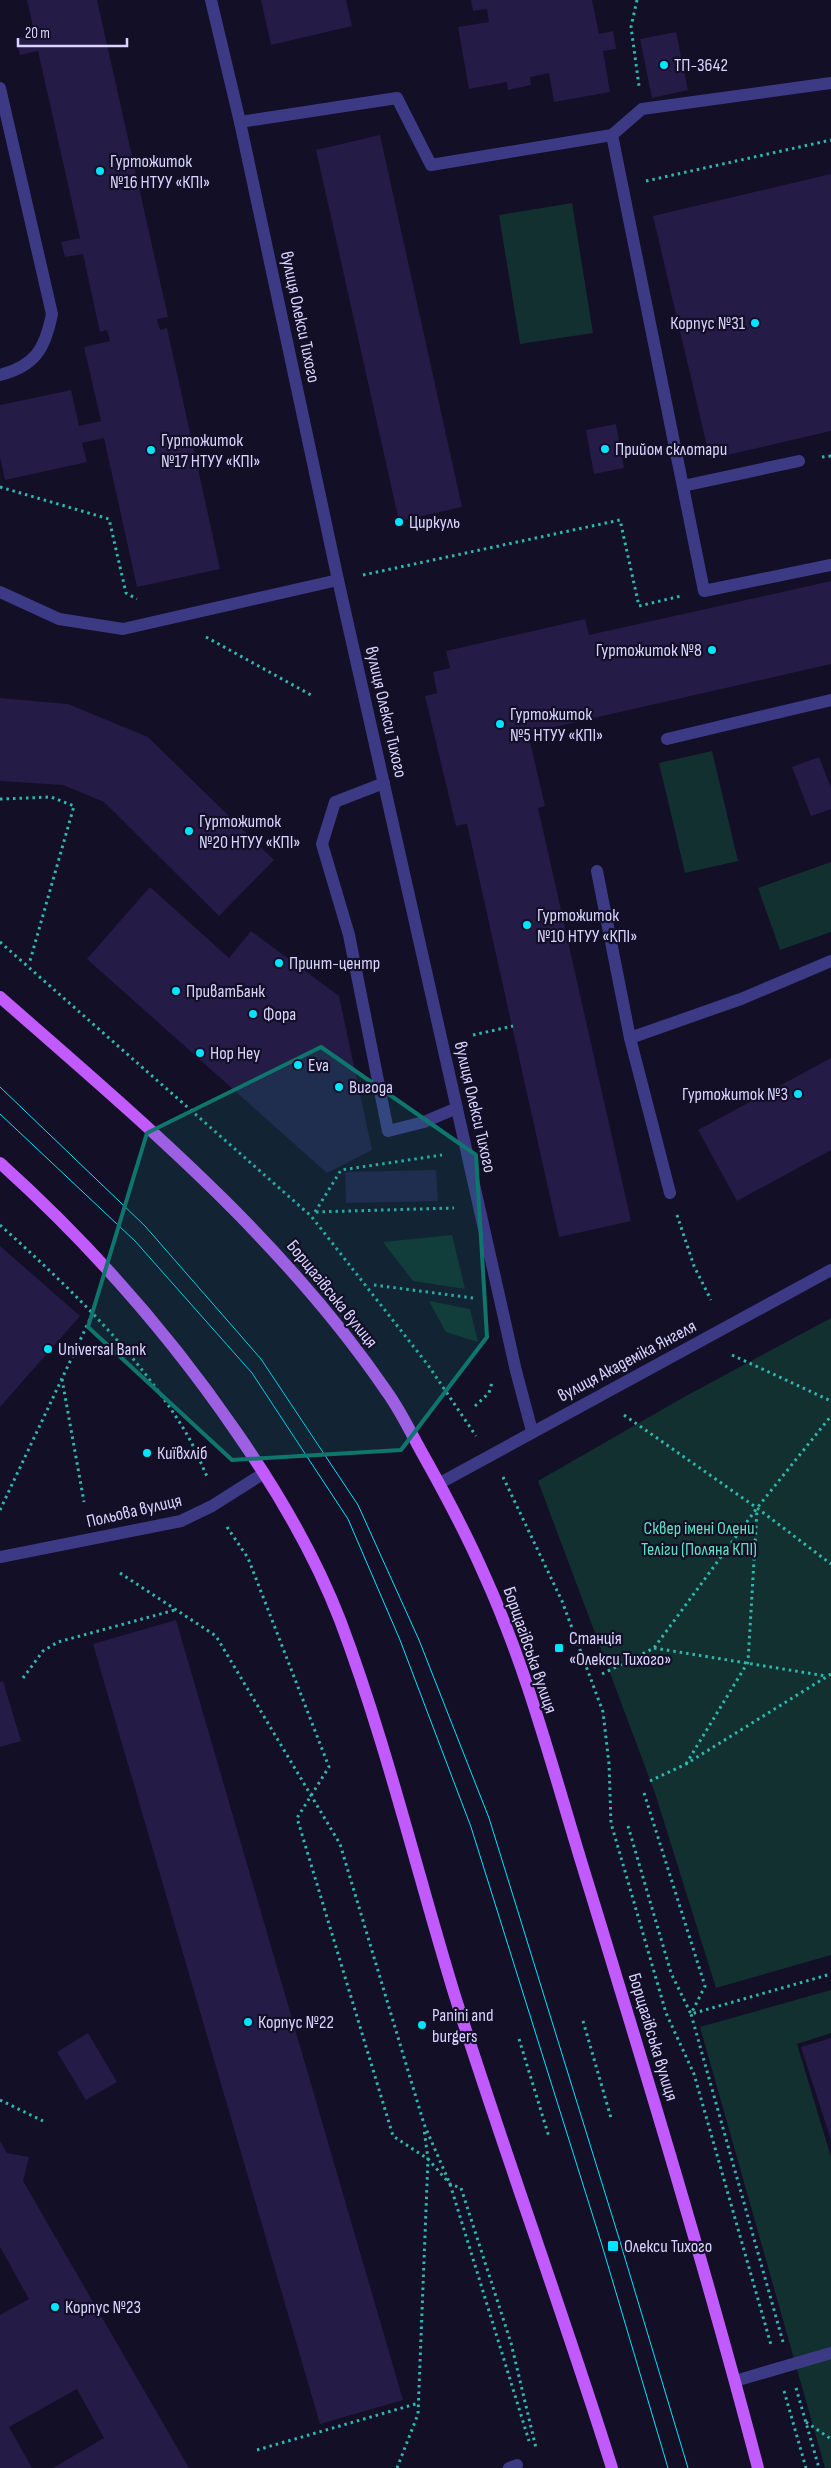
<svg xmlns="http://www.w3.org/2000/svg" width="831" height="2468" viewBox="0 0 831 2468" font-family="'Sofia Sans Condensed',sans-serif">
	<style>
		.green { fill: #12302f }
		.building { fill: #241b47 }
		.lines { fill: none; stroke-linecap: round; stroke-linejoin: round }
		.path { stroke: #2fb8b0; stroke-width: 3; stroke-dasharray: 2.5 4; stroke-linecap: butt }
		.minor { stroke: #3d3a85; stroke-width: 12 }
		.major { stroke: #c25bff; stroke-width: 12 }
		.tram { stroke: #00e5ff; stroke-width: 1 }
		.marked { fill: #0f766e; fill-opacity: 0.2; stroke: #0f766e; stroke-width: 4; stroke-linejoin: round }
		.poi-dot { fill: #00e5ff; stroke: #130f26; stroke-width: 2 }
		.labels { text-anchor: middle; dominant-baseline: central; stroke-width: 4.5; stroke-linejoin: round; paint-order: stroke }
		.poi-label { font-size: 18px; fill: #d9d4ff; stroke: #130f26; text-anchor: start }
		.street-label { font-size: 18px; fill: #d9d4ff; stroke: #130f26 }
		.park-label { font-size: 18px; fill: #5fe0c0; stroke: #130f26 }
	</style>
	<rect width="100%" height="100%" fill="#130f26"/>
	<g class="green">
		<path d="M 572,203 L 593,333 L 520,344 L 499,215 Z"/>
		<path d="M 712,751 L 738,861 L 685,873 L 659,763 Z"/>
		<path d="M 831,862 L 831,932 L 780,950 L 758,888 Z"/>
		<path d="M 452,1235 L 465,1289 L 413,1281 L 383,1242 Z"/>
		<path d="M 429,1301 L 470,1309 L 478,1342 L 446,1332 Z"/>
		<path d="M 831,1318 L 831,1955 L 716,1988 L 655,1793 L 538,1481 L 684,1397 Z"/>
		<path d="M 831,1990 L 831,2033 L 797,2044 L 831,2157 L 831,2468 L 825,2468 L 700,2027 Z"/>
	</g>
	<g class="building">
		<path d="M 27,0 L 97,0 L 168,317 L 157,319 L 160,330 L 167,328 L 220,569 L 137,587 L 104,438 L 82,443 L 87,462 L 5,480 L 0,457 L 0,405 L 71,390 L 79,426 L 101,421 L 84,347 L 110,341 L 107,330 L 100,332 L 83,254 L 65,257 L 61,242 L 80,238 L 38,51 L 20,55 L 16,39 L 35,35 Z"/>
		<path d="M 261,0 L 346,0 L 352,26 L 271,45 Z"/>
		<path d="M 471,0 L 592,0 L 599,34 L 613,31 L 616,49 L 603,51 L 610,92 L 554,102 L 549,73 L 530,77 L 531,85 L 508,90 L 507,82 L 469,89 L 458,27 L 489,22 L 487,9 L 473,11 Z"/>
		<path d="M 676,32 L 688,90 L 652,98 L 640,39 Z"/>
		<path d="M 380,135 L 462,507 L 399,521 L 316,150 Z"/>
		<path d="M 831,174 L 831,431 L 710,459 L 653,216 Z"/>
		<path d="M 616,424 L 624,468 L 594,474 L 586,430 Z"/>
		<path d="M 831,581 L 831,664 L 528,733 L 545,806 L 538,808 L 631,1221 L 559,1237 L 467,824 L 456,826 L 425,696 L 437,693 L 433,672 L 450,668 L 446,651 L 585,619 L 589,635 Z"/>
		<path d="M 0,698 L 68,704 L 148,737 L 274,860 L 219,916 L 104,802 L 63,785 L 0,781 Z"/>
		<path d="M 819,757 L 831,788 L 831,809 L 811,816 L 792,767 Z"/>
		<path d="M 150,887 L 229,958 L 251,931 L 339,996 L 372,1150 L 327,1173 L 87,959 Z"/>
		<path d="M 831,1058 L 831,1150 L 737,1201 L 698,1130 Z"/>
		<path d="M 436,1170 L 438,1201 L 346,1203 L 345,1172 Z"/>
		<path d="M 0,1246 L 80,1316 L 0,1407 Z"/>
		<path d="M 176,1620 L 403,2400 L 320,2424 L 93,1644 Z"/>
		<path d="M 3,1681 L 21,1741 L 0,1747 L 0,1682 Z"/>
		<path d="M 88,2033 L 117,2082 L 86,2100 L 57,2052 Z"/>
		<path d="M 831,2038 L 831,2140 L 801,2047 Z"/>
		<path d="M 0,2141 L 7,2153 L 29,2157 L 23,2181 L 189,2468 L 53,2468 L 104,2438 L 77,2389 L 9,2427 L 32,2468 L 0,2468 L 0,2315 L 29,2299 L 0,2247 Z"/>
	</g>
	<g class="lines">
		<g class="path">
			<path d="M 637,0 L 631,27 L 639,86"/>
			<path d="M 646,181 L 831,140"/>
			<path d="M 822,457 L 831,456"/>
			<path d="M 0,487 L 109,519 L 126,593 L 137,599"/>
			<path d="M 363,575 L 620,520 L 639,606 L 681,596"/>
			<path d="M 206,637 L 311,695"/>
			<path d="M 0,799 L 51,797 L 74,806 L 30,961"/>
			<path d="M 0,942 L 311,1216 L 428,1365 L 476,1436"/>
			<path d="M 473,1035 L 513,1026"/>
			<path d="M 315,1212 L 341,1170 L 442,1155"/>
			<path d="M 316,1212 L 454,1208"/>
			<path d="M 677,1215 L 694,1266 L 711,1300"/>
			<path d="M 0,1225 C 69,1287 136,1351 185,1431 C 194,1446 201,1463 208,1479"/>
			<path d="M 374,1285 L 473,1298"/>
			<path d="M 732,1355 L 831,1401"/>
			<path d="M 62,1379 L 84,1502"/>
			<path d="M 475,1406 L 489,1393 L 492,1382"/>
			<path d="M 624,1415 L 757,1508 L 831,1564"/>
			<path d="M 503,1477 L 562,1601 L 603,1712 L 609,1764 L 611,1823 L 666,2013 L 694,2074 L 771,2345"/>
			<path d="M 0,1510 L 91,1317"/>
			<path d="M 227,1527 L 248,1558 L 329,1767 L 297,1818 L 393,2136 L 428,2159 L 450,2184 L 461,2188 L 511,2343 L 536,2448"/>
			<path d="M 120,1573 L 216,1636 L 340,1844 L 424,2124 L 450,2184 L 529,2441"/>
			<path d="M 654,1648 L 826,1676"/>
			<path d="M 602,1674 L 654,1648 L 757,1508 L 831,1416"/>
			<path d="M 23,1678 L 43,1651 L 58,1642 L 175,1610"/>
			<path d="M 686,1764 L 748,1662 L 757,1510"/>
			<path d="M 650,1781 L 686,1764 L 831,1674"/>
			<path d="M 644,1793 L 705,1986 L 691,2014 L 783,2342"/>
			<path d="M 628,1826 L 671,1973 L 691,2014 L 831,1974"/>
			<path d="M 583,2021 L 611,2118"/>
			<path d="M 519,2039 L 549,2137"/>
			<path d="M 0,2100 L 43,2121"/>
			<path d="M 796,2388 L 819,2468"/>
			<path d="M 784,2391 L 806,2468"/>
			<path d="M 806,2422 L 831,2439"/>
			<path d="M 257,2450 L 419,2403"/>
			<path d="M 397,2468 L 418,2414 L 428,2159 L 424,2129"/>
		</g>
		<g class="minor">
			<path d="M 211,0 L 240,122 L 338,580 L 516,1371 L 532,1431"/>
			<path d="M 0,88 L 52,314 C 45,349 35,366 0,375"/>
			<path d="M 240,122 L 397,98 L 431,165 L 612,135 L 642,109 L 831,83"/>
			<path d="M 612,135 L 704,591 L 831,565"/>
			<path d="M 683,486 L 799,461"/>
			<path d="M 0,592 L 59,619 L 123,629 L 338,580"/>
			<path d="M 667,739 L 831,700"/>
			<path d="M 384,783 L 335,802 L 322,844 L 349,935 L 388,1131 L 424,1122 L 457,1108"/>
			<path d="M 597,871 L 630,1038 L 670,1193"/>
			<path d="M 630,1038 L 741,999 L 831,961"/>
			<path d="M 440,1483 L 831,1270"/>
			<path d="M 0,1557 L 181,1521 L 212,1506 L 264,1473"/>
			<path d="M 735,2381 L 831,2353"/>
			<path d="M 509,2468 L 517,2465"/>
		</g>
		<g class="major">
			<path d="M 0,997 C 139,1119 282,1238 387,1392 C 400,1410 410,1431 421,1451 C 443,1490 465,1531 483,1572 C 529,1672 556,1782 589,1887 C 648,2080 707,2273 758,2468"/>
			<path d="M 0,1163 C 91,1245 168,1332 237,1433 C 278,1492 314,1553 340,1620 C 386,1742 416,1869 454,1993 C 504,2152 562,2309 612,2468"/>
		</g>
		<g class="tram">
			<path d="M 0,1087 L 145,1226 L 261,1359 L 358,1505 L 419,1640 L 489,1818 L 618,2235 L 688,2468"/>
			<path d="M 0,1114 L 135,1241 L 252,1373 L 348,1519 L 400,1640 L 471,1827 L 601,2242 L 668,2468"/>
		</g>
	</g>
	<path class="marked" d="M 321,1047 L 476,1155 L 487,1337 L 401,1450 L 232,1460 L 88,1327 L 147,1133 Z"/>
	<g class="poi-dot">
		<circle cx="664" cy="65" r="5"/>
		<circle cx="100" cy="171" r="5"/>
		<circle cx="755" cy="323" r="5"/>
		<circle cx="605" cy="449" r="5"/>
		<circle cx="151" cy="450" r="5"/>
		<circle cx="399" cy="522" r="5"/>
		<circle cx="712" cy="650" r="5"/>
		<circle cx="500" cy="724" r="5"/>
		<circle cx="189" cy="831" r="5"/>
		<circle cx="527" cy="925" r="5"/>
		<circle cx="279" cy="963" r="5"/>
		<circle cx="176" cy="991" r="5"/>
		<circle cx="253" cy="1014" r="5"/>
		<circle cx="200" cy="1053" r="5"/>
		<circle cx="298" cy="1065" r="5"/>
		<circle cx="339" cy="1087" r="5"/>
		<circle cx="798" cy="1094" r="5"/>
		<circle cx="48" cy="1349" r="5"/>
		<circle cx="147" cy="1453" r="5"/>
		<rect x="554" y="1643" width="10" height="10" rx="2.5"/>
		<circle cx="248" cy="2022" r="5"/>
		<circle cx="422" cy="2025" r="5"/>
		<rect x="607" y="2240" width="12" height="12" rx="2.5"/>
		<circle cx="55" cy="2307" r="5"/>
	</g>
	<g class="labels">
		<g class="poi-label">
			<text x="674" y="65">ТП-3642</text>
			<text x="110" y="161">Гуртожиток<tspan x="110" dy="21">№16 НТУУ «КПІ»</tspan></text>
			<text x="745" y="323" text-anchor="end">Корпус №31</text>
			<text x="161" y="440">Гуртожиток<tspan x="161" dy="21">№17 НТУУ «КПІ»</tspan></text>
			<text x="615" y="449">Прийом склотари</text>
			<text x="409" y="522">Циркуль</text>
			<text x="702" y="650" text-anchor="end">Гуртожиток №8</text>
			<text x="510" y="714">Гуртожиток<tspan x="510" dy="21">№5 НТУУ «КПІ»</tspan></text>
			<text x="199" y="821">Гуртожиток<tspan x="199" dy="21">№20 НТУУ «КПІ»</tspan></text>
			<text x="537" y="915">Гуртожиток<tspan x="537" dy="21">№10 НТУУ «КПІ»</tspan></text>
			<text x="289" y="963">Принт-центр</text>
			<text x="186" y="991">ПриватБанк</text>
			<text x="263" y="1014">Фора</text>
			<text x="210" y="1053">Hop Hey</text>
			<text x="308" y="1065">Eva</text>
			<text x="349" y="1087">Вигода</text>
			<text x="788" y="1094" text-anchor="end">Гуртожиток №3</text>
			<text x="58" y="1349">Universal Bank</text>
			<text x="157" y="1453">Київхліб</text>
			<text x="569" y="1638">Станція<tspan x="569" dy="21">«Олекси Тихого»</tspan></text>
			<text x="432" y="2015">Panini and<tspan x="432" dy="21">burgers</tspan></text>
			<text x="258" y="2022">Корпус №22</text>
			<text x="624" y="2246">Олекси Тихого</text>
			<text x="65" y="2307">Корпус №23</text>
		</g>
		<g class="street-label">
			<text transform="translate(300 317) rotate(78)">вулиця Олекси Тихого</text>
			<text transform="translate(386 712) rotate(77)">вулиця Олекси Тихого</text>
			<text transform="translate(475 1107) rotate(77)">вулиця Олекси Тихого</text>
			<text transform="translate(332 1294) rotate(51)">Борщагівська вулиця</text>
			<text transform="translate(627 1361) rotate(-28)">вулиця Академіка Янгеля</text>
			<text transform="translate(134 1511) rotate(-13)">Польова вулиця</text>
			<text transform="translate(530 1650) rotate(71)">Борщагівська вулиця</text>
			<text transform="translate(653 2037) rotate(73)">Борщагівська вулиця</text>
		</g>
		<g class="park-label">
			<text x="699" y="1528">Сквер імені Олени<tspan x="699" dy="21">Теліги (Поляна КПІ)</tspan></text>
		</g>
	</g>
	<path d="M18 38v8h109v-8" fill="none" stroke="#d9d4ff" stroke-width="2.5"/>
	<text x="25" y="38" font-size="15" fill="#d9d4ff" stroke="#130f26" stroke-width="4" paint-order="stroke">20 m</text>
</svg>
